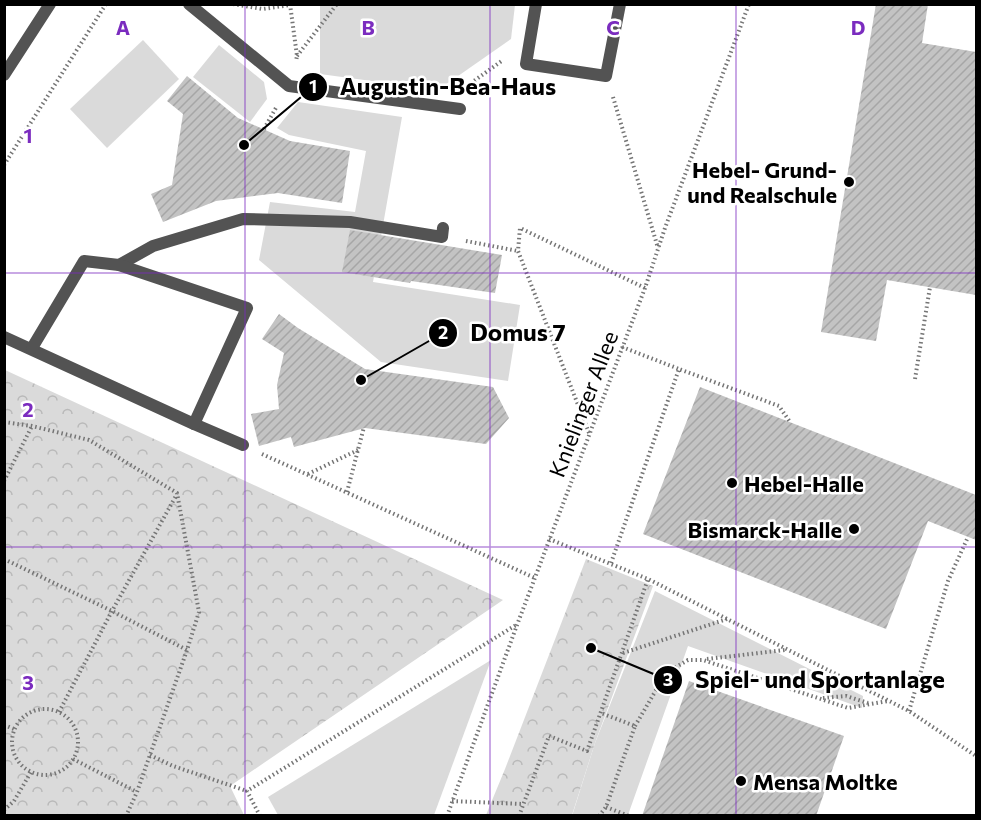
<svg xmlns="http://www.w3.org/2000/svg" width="981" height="820" viewBox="0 0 981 820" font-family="Commissioner,sans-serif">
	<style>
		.green { fill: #dadada }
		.forest { fill: url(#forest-crowns) }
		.building { fill: url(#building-hatch) }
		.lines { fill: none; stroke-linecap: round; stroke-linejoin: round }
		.path { stroke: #757575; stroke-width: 4; stroke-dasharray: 1.5 3; stroke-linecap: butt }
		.service { stroke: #535353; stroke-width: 12 }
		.minor { stroke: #535353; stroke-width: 12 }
		.grid { fill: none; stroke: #7b2cbf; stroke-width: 1.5; stroke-opacity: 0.55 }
		.poi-dot { fill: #000; stroke: #fff; stroke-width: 2 }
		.labels { text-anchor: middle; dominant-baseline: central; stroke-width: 5; stroke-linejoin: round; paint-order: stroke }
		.poi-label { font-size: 22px; font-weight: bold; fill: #000; stroke: #fff; text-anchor: end }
		.street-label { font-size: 22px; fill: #000; stroke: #fff }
		.grid-label { font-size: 20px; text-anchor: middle; font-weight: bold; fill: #7b2cbf; stroke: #fff; stroke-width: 5; stroke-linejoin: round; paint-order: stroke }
		.leader { fill: none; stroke: #000; stroke-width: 2 }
		.callout-dot { fill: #000; stroke: #fff; stroke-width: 2 }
		.mark-label { font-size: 18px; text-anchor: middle; font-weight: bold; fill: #fff }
		.callout-label { font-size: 24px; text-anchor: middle; font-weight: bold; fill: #000; stroke: #fff; stroke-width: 5; stroke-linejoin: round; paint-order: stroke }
	</style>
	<defs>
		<pattern id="forest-crowns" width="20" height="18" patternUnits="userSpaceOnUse" patternTransform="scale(1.5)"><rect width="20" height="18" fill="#dadada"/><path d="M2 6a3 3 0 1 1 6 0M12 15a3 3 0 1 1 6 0" fill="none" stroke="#b9b9b9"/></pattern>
		<pattern id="building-hatch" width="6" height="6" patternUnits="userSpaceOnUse" patternTransform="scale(1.5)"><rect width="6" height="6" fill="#c3c3c3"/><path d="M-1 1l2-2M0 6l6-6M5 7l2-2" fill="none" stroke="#a6a6a6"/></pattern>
	</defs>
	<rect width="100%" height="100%" fill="#fff"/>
	<g class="green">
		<path d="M 320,5 L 320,4 L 515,5 L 511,39 L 438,90 L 320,74 Z"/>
		<path d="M 143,40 L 179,79 L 107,148 L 70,109 Z"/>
		<path d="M 219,45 L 264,82 L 267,99 L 250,122 L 193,77 Z"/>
		<path d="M 298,102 L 402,117 L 373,282 L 520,305 L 508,381 L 381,362 L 259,260 L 270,202 L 355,212 L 366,151 L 289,135 L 277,128 Z"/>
		<path d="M 655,591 L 863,696 L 862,708 L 688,646 L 628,815 L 572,816 L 595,743 Z"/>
		<path d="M 491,660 L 434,815 L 278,815 L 268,797 Z"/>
	</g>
	<g class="forest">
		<path d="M 5,370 L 503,600 L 230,786 L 244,815 L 5,815 Z"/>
		<path d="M 586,559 L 653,586 L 595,743 L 572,815 L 486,815 L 505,769 Z"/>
	</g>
	<g class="building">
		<path d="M 876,4 L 928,4 L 922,43 L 976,52 L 976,295 L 887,280 L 876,341 L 821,332 Z"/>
		<path d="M 187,76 L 238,118 L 290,141 L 350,151 L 342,203 L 278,193 L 216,201 L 163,222 L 151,194 L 172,185 L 183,114 L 167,101 Z"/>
		<path d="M 350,230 L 502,255 L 495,293 L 411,281 L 410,283 L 342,272 Z"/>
		<path d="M 279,314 L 298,328 L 365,369 L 493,387 L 509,418 L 486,444 L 365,428 L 294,447 L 291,437 L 259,446 L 251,414 L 279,409 L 277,385 L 284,353 L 262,339 Z"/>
		<path d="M 700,387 L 976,495 L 976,540 L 928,521 L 886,629 L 643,534 Z"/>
		<path d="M 689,681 L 844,736 L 816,816 L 642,816 Z"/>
	</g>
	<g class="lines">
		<g class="path">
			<path d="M 233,4 L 263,9 L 290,5"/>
			<path d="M 290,4 L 297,56 L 296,61"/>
			<path d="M 297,56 L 337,4"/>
			<path d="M 467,86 L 503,60"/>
			<path d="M 613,97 L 658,248"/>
			<path d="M 264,129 L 277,106"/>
			<path d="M 4,165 L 106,4"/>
			<path d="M 466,241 L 518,251"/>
			<path d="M 622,347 L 679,369"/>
			<path d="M 915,379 L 930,287"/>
			<path d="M 4,422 L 32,426 L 89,440 L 177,493 L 199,612 L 187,650 L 137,792 L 126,816"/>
			<path d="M 589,433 L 518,251 L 520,228 L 645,288"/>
			<path d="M 262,454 L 535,578"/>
			<path d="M 308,474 L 358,450"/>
			<path d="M 4,481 L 32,426"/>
			<path d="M 347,492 L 364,427"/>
			<path d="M 549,539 L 648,579 L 909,711 L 976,756"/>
			<path d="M 4,559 L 112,611 L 187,650"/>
			<path d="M 611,563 L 679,369 L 779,406 L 790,422"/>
			<path d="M 623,653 L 727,619"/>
			<path d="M 707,659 L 785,650"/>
			<path d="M 823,698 L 846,696 L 868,703"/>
			<circle cx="45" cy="742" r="33"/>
			<path d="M 909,711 L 948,581 L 968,537"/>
			<path d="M 59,712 L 112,611 L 177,494"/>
			<path d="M 4,725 L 14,729"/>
			<path d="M 635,726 L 666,673 L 688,660 L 703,660 L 848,708 L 888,701"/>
			<path d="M 150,755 L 173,766 L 247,791"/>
			<path d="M 73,759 L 137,792"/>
			<path d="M 452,801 L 523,804"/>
			<path d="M 606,807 L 629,816"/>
			<path d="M 4,810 L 14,801 L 31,772"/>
			<path d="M 260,816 L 247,791 L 516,625"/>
			<path d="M 447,816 L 517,625 L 645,288 L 665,228 L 749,4"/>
			<path d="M 519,816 L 549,736 L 587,751 L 648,579"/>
			<path d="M 599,816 L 606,807 L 635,726 L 601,713"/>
		</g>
		<g class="service">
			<path d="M 189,4 L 289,86 L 460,109"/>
			<path d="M 536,4 L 526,64 L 606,76 L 620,4"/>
			<path d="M 119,265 L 153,246 L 243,219 L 350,222 L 442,237 L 443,228"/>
			<path d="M 4,337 L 194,424 L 243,445"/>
			<path d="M 32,348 L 84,261 L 119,265 L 247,308 L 194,424"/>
		</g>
		<path class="minor" d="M 4,75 L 50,4"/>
	</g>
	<path class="grid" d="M 245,4 L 245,816M 490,4 L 490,816M 736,4 L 736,816M 4,273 L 976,273M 4,547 L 976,547"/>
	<g class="poi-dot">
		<circle cx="849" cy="182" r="6"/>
		<circle cx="732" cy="483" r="6"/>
		<circle cx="854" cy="529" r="6"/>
		<circle cx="741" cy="781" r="6"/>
	</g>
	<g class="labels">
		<g class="poi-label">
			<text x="837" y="169">Hebel- Grund-<tspan x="837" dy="25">und Realschule</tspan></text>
			<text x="744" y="483" text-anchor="start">Hebel-Halle</text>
			<text x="842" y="529">Bismarck-Halle</text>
			<text x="753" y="781" text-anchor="start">Mensa Moltke</text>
		</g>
		<g class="street-label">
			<text transform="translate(583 404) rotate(-69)">Knielinger Allee</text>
		</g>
	</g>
	<g class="grid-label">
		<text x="123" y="35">A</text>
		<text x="368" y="35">B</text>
		<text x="613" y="35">C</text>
		<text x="858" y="35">D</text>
		<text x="28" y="143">1</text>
		<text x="28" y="417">2</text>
		<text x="28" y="690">3</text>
	</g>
	<path class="leader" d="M244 145L313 87M361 380L443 333M591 648L668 680"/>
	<g class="callout-dot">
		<circle cx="244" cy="145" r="6"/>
		<circle cx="361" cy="380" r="6"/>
		<circle cx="591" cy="648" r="6"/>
		<circle cx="313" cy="87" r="15"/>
		<circle cx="443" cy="333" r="15"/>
		<circle cx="668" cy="680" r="15"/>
	</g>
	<g class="mark-label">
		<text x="313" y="93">1</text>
		<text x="443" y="339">2</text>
		<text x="668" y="686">3</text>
	</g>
	<g class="callout-label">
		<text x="448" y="95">Augustin-Bea-Haus</text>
		<text x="518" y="341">Domus 7</text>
		<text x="820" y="688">Spiel- und Sportanlage</text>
	</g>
	<rect width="981" height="820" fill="none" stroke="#000000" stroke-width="12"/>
</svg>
